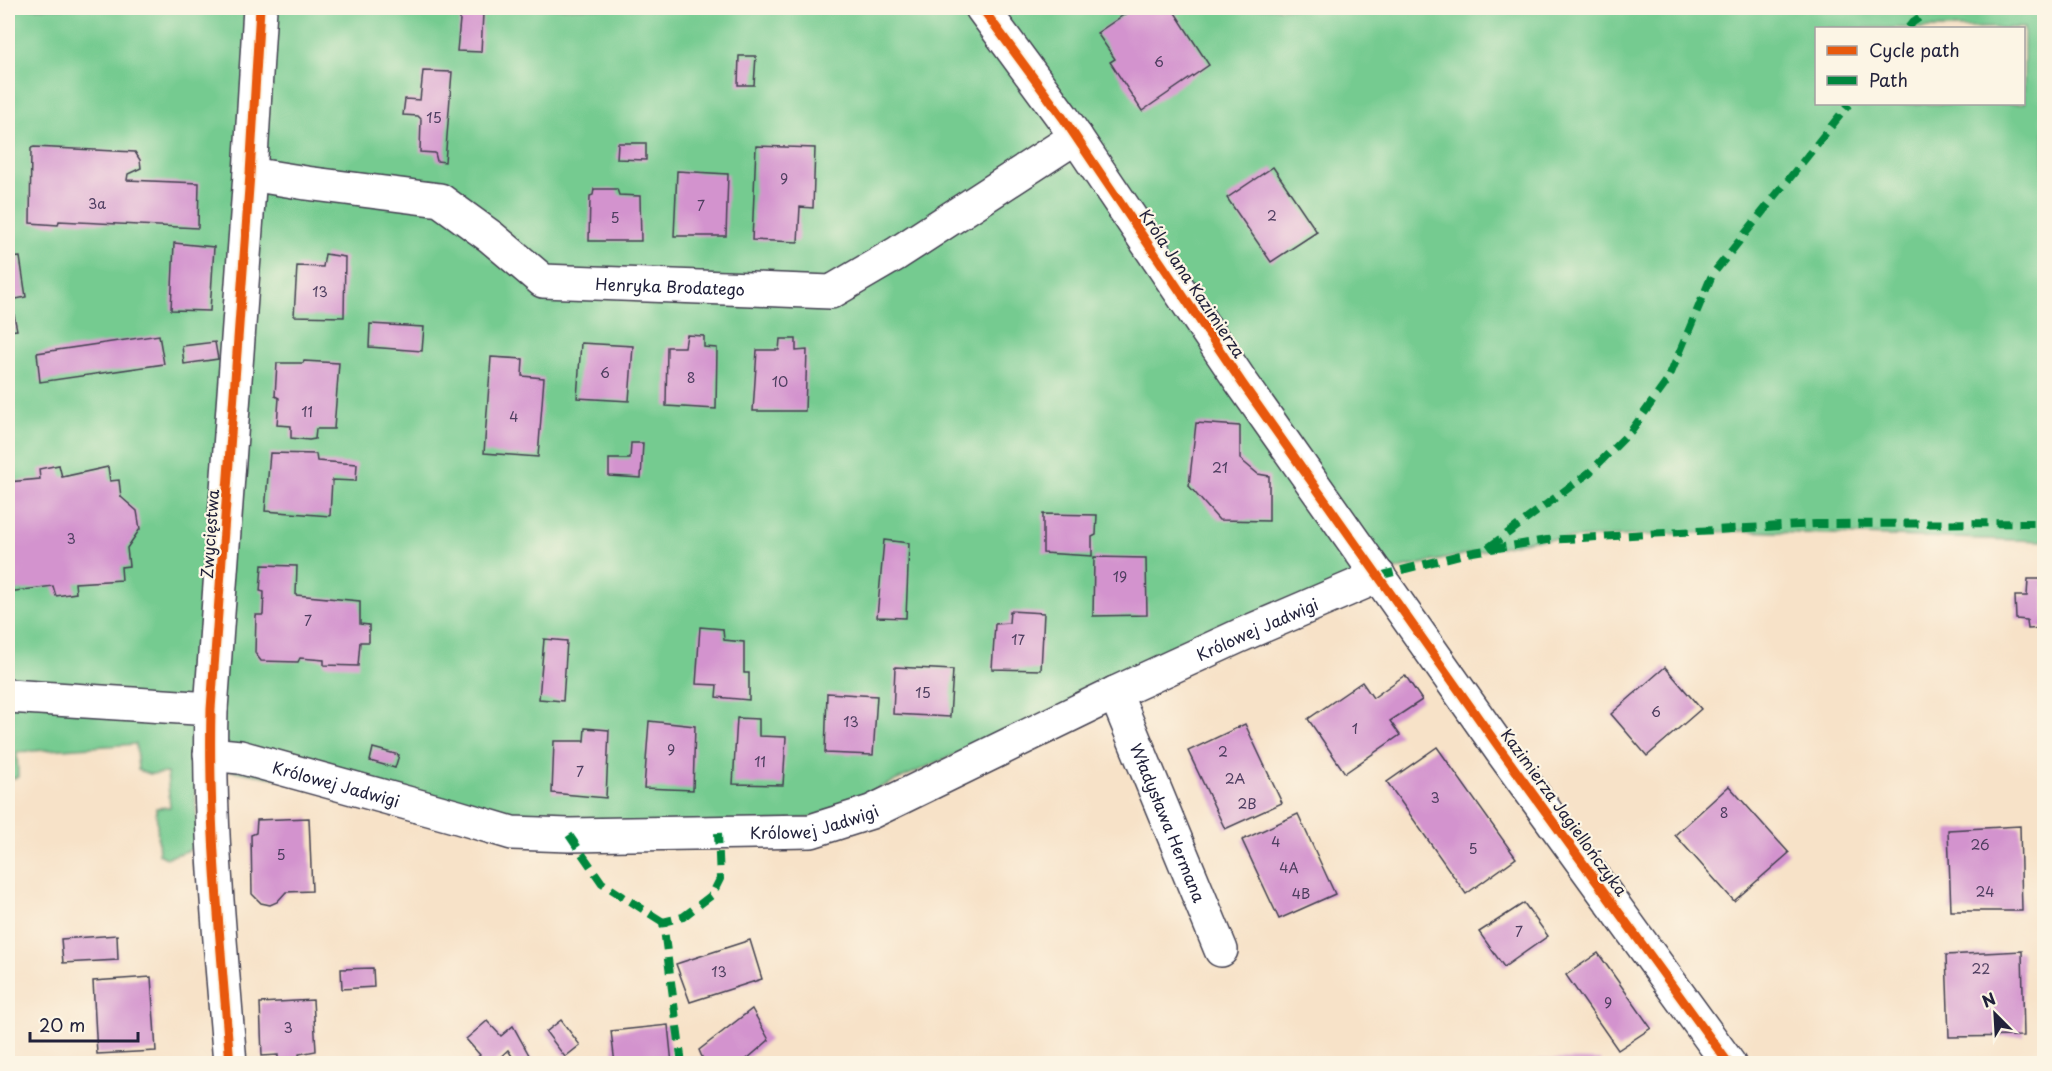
<svg xmlns="http://www.w3.org/2000/svg" width="2052" height="1071" viewBox="0 0 2052 1071" font-family="'Playpen Sans',sans-serif">
	<style>
		.green { fill: #74cb90; stroke: #4b7666; stroke-width: 1.5; fill-rule: evenodd }
		.building { fill: #d393ce }
		.lines { fill: none; stroke-linecap: round; stroke-linejoin: round }
		.minor-casing { stroke: #423f50; stroke-width: 36 }
		.minor { stroke: #fff; stroke-width: 33 }
		.quiet { stroke: #00873e; stroke-width: 8; stroke-dasharray: 15 8; stroke-linecap: butt }
		.cycleway-casing { stroke: #fcf5e5; stroke-width: 13 }
		.cycleway { stroke: #e8590c; stroke-width: 9 }
		.labels { text-anchor: middle; dominant-baseline: central; stroke-width: 4.5; stroke-linejoin: round; paint-order: stroke }
		.number-label { font-size: 14px; fill: #4e3e60 }
		.street-label { font-size: 16px; fill: #22223b; stroke: #fcf5e5 }
	</style>
	<rect width="100%" height="100%" fill="#fcf5e5"/>
	<filter id="ink" filterUnits="userSpaceOnUse"><feTurbulence type="fractalNoise" baseFrequency=".0167" numOctaves="2"/><feDisplacementMap in="SourceGraphic" scale="12" xChannelSelector="R" yChannelSelector="G"/><feConvolveMatrix kernelMatrix="1 2 1 2 8 2 1 2 1" color-interpolation-filters="sRGB"/></filter>
	<filter id="wash" filterUnits="userSpaceOnUse"><feTurbulence type="fractalNoise" baseFrequency=".008" numOctaves="4" result="noise"/><feDisplacementMap in="SourceGraphic" scale="24" xChannelSelector="R" yChannelSelector="G"/><feGaussianBlur stdDeviation="1.35" result="paint"/><feColorMatrix in="noise" values="0 0 0 0 0 0 0 0 0 0 0 0 0 0 0 0 0 1.4 0 .05"/><feComposite in="paint" operator="in"/></filter>
	<g filter="url(#wash)">
		<rect width="100%" height="100%" fill="#f7e2c8"/>
		<path class="green" d="M 8,8 L 2044,8 L 2044,541 L 1741,531 L 1533,540 L 1379,573 L 1149,669 L 811,818 L 623,837 L 228,770 L 193,759 L 198,840 L 190,850 L 166,858 L 159,854 L 156,808 L 170,807 L 167,773 L 150,774 L 138,770 L 136,744 L 17,752 L 18,777 L 8,780 ZM 1816,28 L 2024,28 L 2024,104 L 1816,104 Z"/>
		<g id="blocks">
			<g class="building">
				<path d="M 1134,8 L 1172,8 L 1209,65 L 1142,111 L 1110,62 L 1115,59 L 1097,33 Z"/>
				<path d="M 461,9 L 483,13 L 481,52 L 457,51 Z"/>
				<path d="M 739,56 L 756,56 L 754,85 L 738,85 Z"/>
				<path d="M 423,71 L 452,72 L 445,162 L 437,161 L 435,153 L 420,152 L 421,119 L 418,116 L 403,115 L 405,99 L 420,100 Z"/>
				<path d="M 618,143 L 646,143 L 646,160 L 617,159 Z"/>
				<path d="M 756,146 L 815,148 L 813,208 L 800,207 L 798,242 L 752,240 Z"/>
				<path d="M 34,147 L 135,152 L 140,160 L 141,168 L 128,174 L 127,180 L 199,183 L 198,228 L 59,221 L 58,225 L 30,223 L 31,148 Z"/>
				<path d="M 1273,167 L 1317,232 L 1271,262 L 1227,198 Z"/>
				<path d="M 677,171 L 728,174 L 726,236 L 674,236 Z"/>
				<path d="M 594,189 L 617,189 L 619,195 L 640,196 L 641,241 L 589,241 L 590,196 L 593,195 Z"/>
				<path d="M 174,243 L 214,247 L 210,311 L 171,310 Z"/>
				<path d="M 325,254 L 345,257 L 344,317 L 294,316 L 297,266 L 323,267 Z"/>
				<path d="M 20,257 L 26,297 L 11,300 L 17,330 L 8,331 L 8,258 Z"/>
				<path d="M 370,324 L 424,327 L 422,351 L 369,347 Z"/>
				<path d="M 159,335 L 164,364 L 40,382 L 37,353 Z"/>
				<path d="M 687,335 L 704,336 L 704,347 L 717,348 L 716,409 L 666,406 L 667,347 L 685,347 Z"/>
				<path d="M 780,339 L 796,339 L 796,351 L 807,350 L 805,411 L 753,411 L 757,350 L 779,350 Z"/>
				<path d="M 215,342 L 218,359 L 184,364 L 182,346 Z"/>
				<path d="M 581,343 L 633,346 L 629,401 L 577,398 Z"/>
				<path d="M 491,357 L 523,359 L 522,376 L 544,378 L 538,457 L 484,453 Z"/>
				<path d="M 304,361 L 339,363 L 334,429 L 316,429 L 315,439 L 309,440 L 291,438 L 291,426 L 277,425 L 279,398 L 275,396 L 277,363 L 303,363 Z"/>
				<path d="M 1196,423 L 1240,426 L 1240,459 L 1258,474 L 1269,476 L 1269,521 L 1219,520 L 1189,486 Z"/>
				<path d="M 631,443 L 643,443 L 641,478 L 609,476 L 609,459 L 630,459 Z"/>
				<path d="M 270,453 L 316,454 L 317,461 L 357,464 L 356,481 L 332,480 L 330,516 L 265,511 Z"/>
				<path d="M 59,465 L 62,477 L 108,467 L 110,481 L 119,480 L 121,497 L 137,511 L 140,529 L 127,548 L 129,566 L 121,567 L 122,580 L 75,583 L 76,593 L 56,596 L 53,586 L 8,592 L 8,482 L 40,479 L 39,469 Z"/>
				<path d="M 1043,514 L 1097,515 L 1096,535 L 1092,537 L 1092,556 L 1043,553 Z"/>
				<path d="M 884,540 L 909,543 L 906,618 L 877,617 Z"/>
				<path d="M 1094,557 L 1146,558 L 1147,615 L 1093,616 Z"/>
				<path d="M 262,565 L 297,566 L 296,595 L 360,601 L 360,624 L 369,625 L 369,642 L 360,642 L 358,666 L 324,665 L 324,660 L 300,658 L 298,662 L 261,661 L 255,653 L 256,615 L 263,615 L 264,592 L 260,591 Z"/>
				<path d="M 2028,579 L 2044,579 L 2044,628 L 2028,629 L 2027,620 L 2016,619 L 2015,596 L 2027,596 Z"/>
				<path d="M 1010,611 L 1044,613 L 1041,670 L 992,669 L 995,624 L 1009,623 Z"/>
				<path d="M 700,627 L 723,629 L 724,640 L 744,642 L 744,673 L 749,673 L 749,700 L 716,697 L 717,685 L 696,684 Z"/>
				<path d="M 544,639 L 567,641 L 563,701 L 539,699 Z"/>
				<path d="M 895,667 L 953,670 L 950,717 L 893,714 Z"/>
				<path d="M 1665,667 L 1701,709 L 1647,756 L 1611,714 Z"/>
				<path d="M 1405,675 L 1422,700 L 1390,721 L 1400,735 L 1345,773 L 1308,719 L 1362,682 L 1373,698 Z"/>
				<path d="M 827,693 L 877,696 L 873,755 L 825,753 Z"/>
				<path d="M 737,718 L 759,719 L 759,736 L 786,737 L 783,785 L 733,784 Z"/>
				<path d="M 649,721 L 695,726 L 693,790 L 644,788 Z"/>
				<path d="M 1245,724 L 1282,803 L 1225,829 L 1188,751 Z"/>
				<path d="M 585,728 L 609,730 L 606,798 L 552,793 L 554,741 L 584,741 Z"/>
				<path d="M 1437,747 L 1516,858 L 1466,894 L 1387,782 Z"/>
				<path d="M 373,748 L 399,755 L 395,768 L 370,761 Z"/>
				<path d="M 1729,786 L 1789,853 L 1734,901 L 1675,835 Z"/>
				<path d="M 1298,814 L 1335,894 L 1279,919 L 1242,840 Z"/>
				<path d="M 309,818 L 312,891 L 286,892 L 277,902 L 270,905 L 261,903 L 252,894 L 251,835 L 256,833 L 257,820 Z"/>
				<path d="M 2020,826 L 2022,911 L 1951,911 L 1948,830 Z"/>
				<path d="M 1524,903 L 1548,936 L 1504,967 L 1479,932 Z"/>
				<path d="M 117,935 L 118,960 L 63,963 L 61,939 Z"/>
				<path d="M 750,940 L 762,979 L 690,1002 L 676,964 Z"/>
				<path d="M 2022,951 L 2024,1036 L 1949,1037 L 1946,955 Z"/>
				<path d="M 1598,953 L 1651,1028 L 1618,1050 L 1566,975 Z"/>
				<path d="M 373,968 L 374,987 L 342,989 L 341,969 Z"/>
				<path d="M 151,977 L 156,1051 L 97,1054 L 93,981 Z"/>
				<path d="M 313,1000 L 316,1051 L 299,1054 L 300,1064 L 278,1064 L 278,1055 L 262,1056 L 260,1003 Z"/>
				<path d="M 752,1009 L 769,1040 L 741,1064 L 705,1064 L 699,1050 Z"/>
				<path d="M 561,1020 L 580,1045 L 565,1057 L 546,1032 Z"/>
				<path d="M 487,1021 L 501,1036 L 513,1026 L 534,1064 L 517,1064 L 508,1050 L 493,1064 L 479,1064 L 475,1060 L 480,1055 L 466,1039 Z"/>
				<path d="M 668,1025 L 672,1064 L 615,1064 L 611,1031 Z"/>
				<path d="M 1538,1059 L 1601,1060 L 1600,1064 L 1538,1064 Z"/>
			</g>
		</g>
	</g>
	<g filter="url(#ink)">
		<use href="#blocks" fill-opacity="0" stroke="#423f50" stroke-width="1.5"/>
		<g class="lines">
			<g class="minor-casing">
				<g id="minor">
					<path d="M 982,8 L 1063,118 L 1242,383 L 1503,753 L 1729,1064"/>
					<path id="s1" d="M 250,174 L 306,183 L 440,200 L 491,237 L 543,281 L 831,292 L 896,254 L 1076,137"/>
					<path id="s2" d="M 1115,693 L 1221,950"/>
					<path d="M 8,696 L 211,709"/>
					<path id="s3" d="M 210,754 L 240,757 L 458,817 L 512,833 L 569,835 L 811,831 L 871,812 L 1115,693 L 1239,636 L 1379,576"/>
					<path d="M 230,1064 C 221,946 208,827 211,709 L 250,174 L 260,8"/>
				</g>
			</g>
			<use href="#minor" class="minor"/>
			<g class="quiet">
				<path d="M 1908,28 L 1913,22 L 1933,8"/>
				<path d="M 1488,548 L 1590,472 L 1631,431 L 1668,380 L 1712,275 L 1849,104"/>
				<path d="M 1379,576 L 1467,553 L 1547,540 L 1816,524 L 2044,523"/>
				<path d="M 569,835 L 602,883 L 663,922"/>
				<path d="M 682,1064 L 663,922 L 683,917 L 712,895 L 720,879 L 718,833"/>
			</g>
			<g class="cycleway-casing">
				<g id="cycleway">
					<path d="M 982,8 L 1063,118 L 1242,383 L 1503,753 L 1729,1064"/>
					<path d="M 230,1064 C 221,946 208,827 211,709 L 250,174 L 260,8"/>
				</g>
			</g>
			<use href="#cycleway" class="cycleway"/>
		</g>
	</g>
	<g class="labels">
		<g class="number-label">
			<text x="1159" y="61">6</text>
			<text x="434" y="117">15</text>
			<text x="784" y="178">9</text>
			<text x="97" y="203">3a</text>
			<text x="701" y="205">7</text>
			<text x="1272" y="215">2</text>
			<text x="615" y="217">5</text>
			<text x="320" y="291">13</text>
			<text x="605" y="372">6</text>
			<text x="691" y="377">8</text>
			<text x="780" y="381">10</text>
			<text x="307" y="411">11</text>
			<text x="514" y="416">4</text>
			<text x="1220" y="467">21</text>
			<text x="71" y="538">3</text>
			<text x="1120" y="576">19</text>
			<text x="308" y="620">7</text>
			<text x="1018" y="639">17</text>
			<text x="923" y="692">15</text>
			<text x="1656" y="711">6</text>
			<text x="851" y="721">13</text>
			<text x="1355" y="728">1</text>
			<text x="671" y="749">9</text>
			<text x="1223" y="751">2</text>
			<text x="760" y="761">11</text>
			<text x="580" y="771">7</text>
			<text x="1235" y="778">2A</text>
			<text x="1435" y="797">3</text>
			<text x="1247" y="803">2B</text>
			<text x="1724" y="812">8</text>
			<text x="1276" y="841">4</text>
			<text x="1980" y="844">26</text>
			<text x="1473" y="848">5</text>
			<text x="281" y="854">5</text>
			<text x="1289" y="867">4A</text>
			<text x="1985" y="891">24</text>
			<text x="1301" y="893">4B</text>
			<text x="1519" y="931">7</text>
			<text x="1981" y="968">22</text>
			<text x="719" y="971">13</text>
			<text x="1608" y="1002">9</text>
			<text x="288" y="1027">3</text>
		</g>
		<g class="street-label">
			<text transform="translate(1193 283) rotate(56)">Króla Jana Kazimierza</text>
			<text stroke="none"><textPath href="#s1" startOffset="450">Henryka Brodatego</textPath></text>
			<text transform="translate(209 534) rotate(-86)">Zwycięstwa</text>
			<text stroke="none"><textPath href="#s3" startOffset="1102">Królowej Jadwigi</textPath></text>
			<text stroke="none"><textPath href="#s3" startOffset="130">Królowej Jadwigi</textPath></text>
			<text transform="translate(1565 812) rotate(54)">Kazimierza Jagiellończyka</text>
			<text stroke="none"><textPath href="#s3" startOffset="616">Królowej Jadwigi</textPath></text>
			<text stroke="none"><textPath href="#s2" startOffset="140">Władysława Hermana</textPath></text>
		</g>
	</g>
	<rect width="2052" height="1071" fill="none" stroke="#fcf5e5" stroke-width="30"/>
	<rect x="1815" y="27" width="210" height="78" fill="#fcf5e5" stroke="#a5a1a1" stroke-width="1.5"/>
	<rect x="1827" y="46" width="30" height="9" fill="#e8590c" stroke="#a5a1a1" stroke-width="1.5"/>
	<text x="1869" y="57" font-size="18" fill="#22223b">Cycle path</text>
	<rect x="1827" y="76" width="30" height="9" fill="#00873e" stroke="#a5a1a1" stroke-width="1.5"/>
	<text x="1869" y="87" font-size="18" fill="#22223b">Path</text>
	<g transform="translate(1995 1014) rotate(336)" stroke="#fcf5e5" stroke-width="4.5" paint-order="stroke">
	<path d="M0-4.5L10 22L0 15L-10 22Z" fill="#22223b"/>
	<text y="-9" font-size="16" font-weight="bold" text-anchor="middle" fill="#22223b">N</text>
	</g>
	<path d="M30 1032v9h108v-9" fill="none" stroke="#22223b" stroke-width="3"/>
	<text x="39" y="1032" font-size="18" fill="#22223b" stroke="#fcf5e5" stroke-width="4.5" paint-order="stroke">20 m</text>
</svg>
